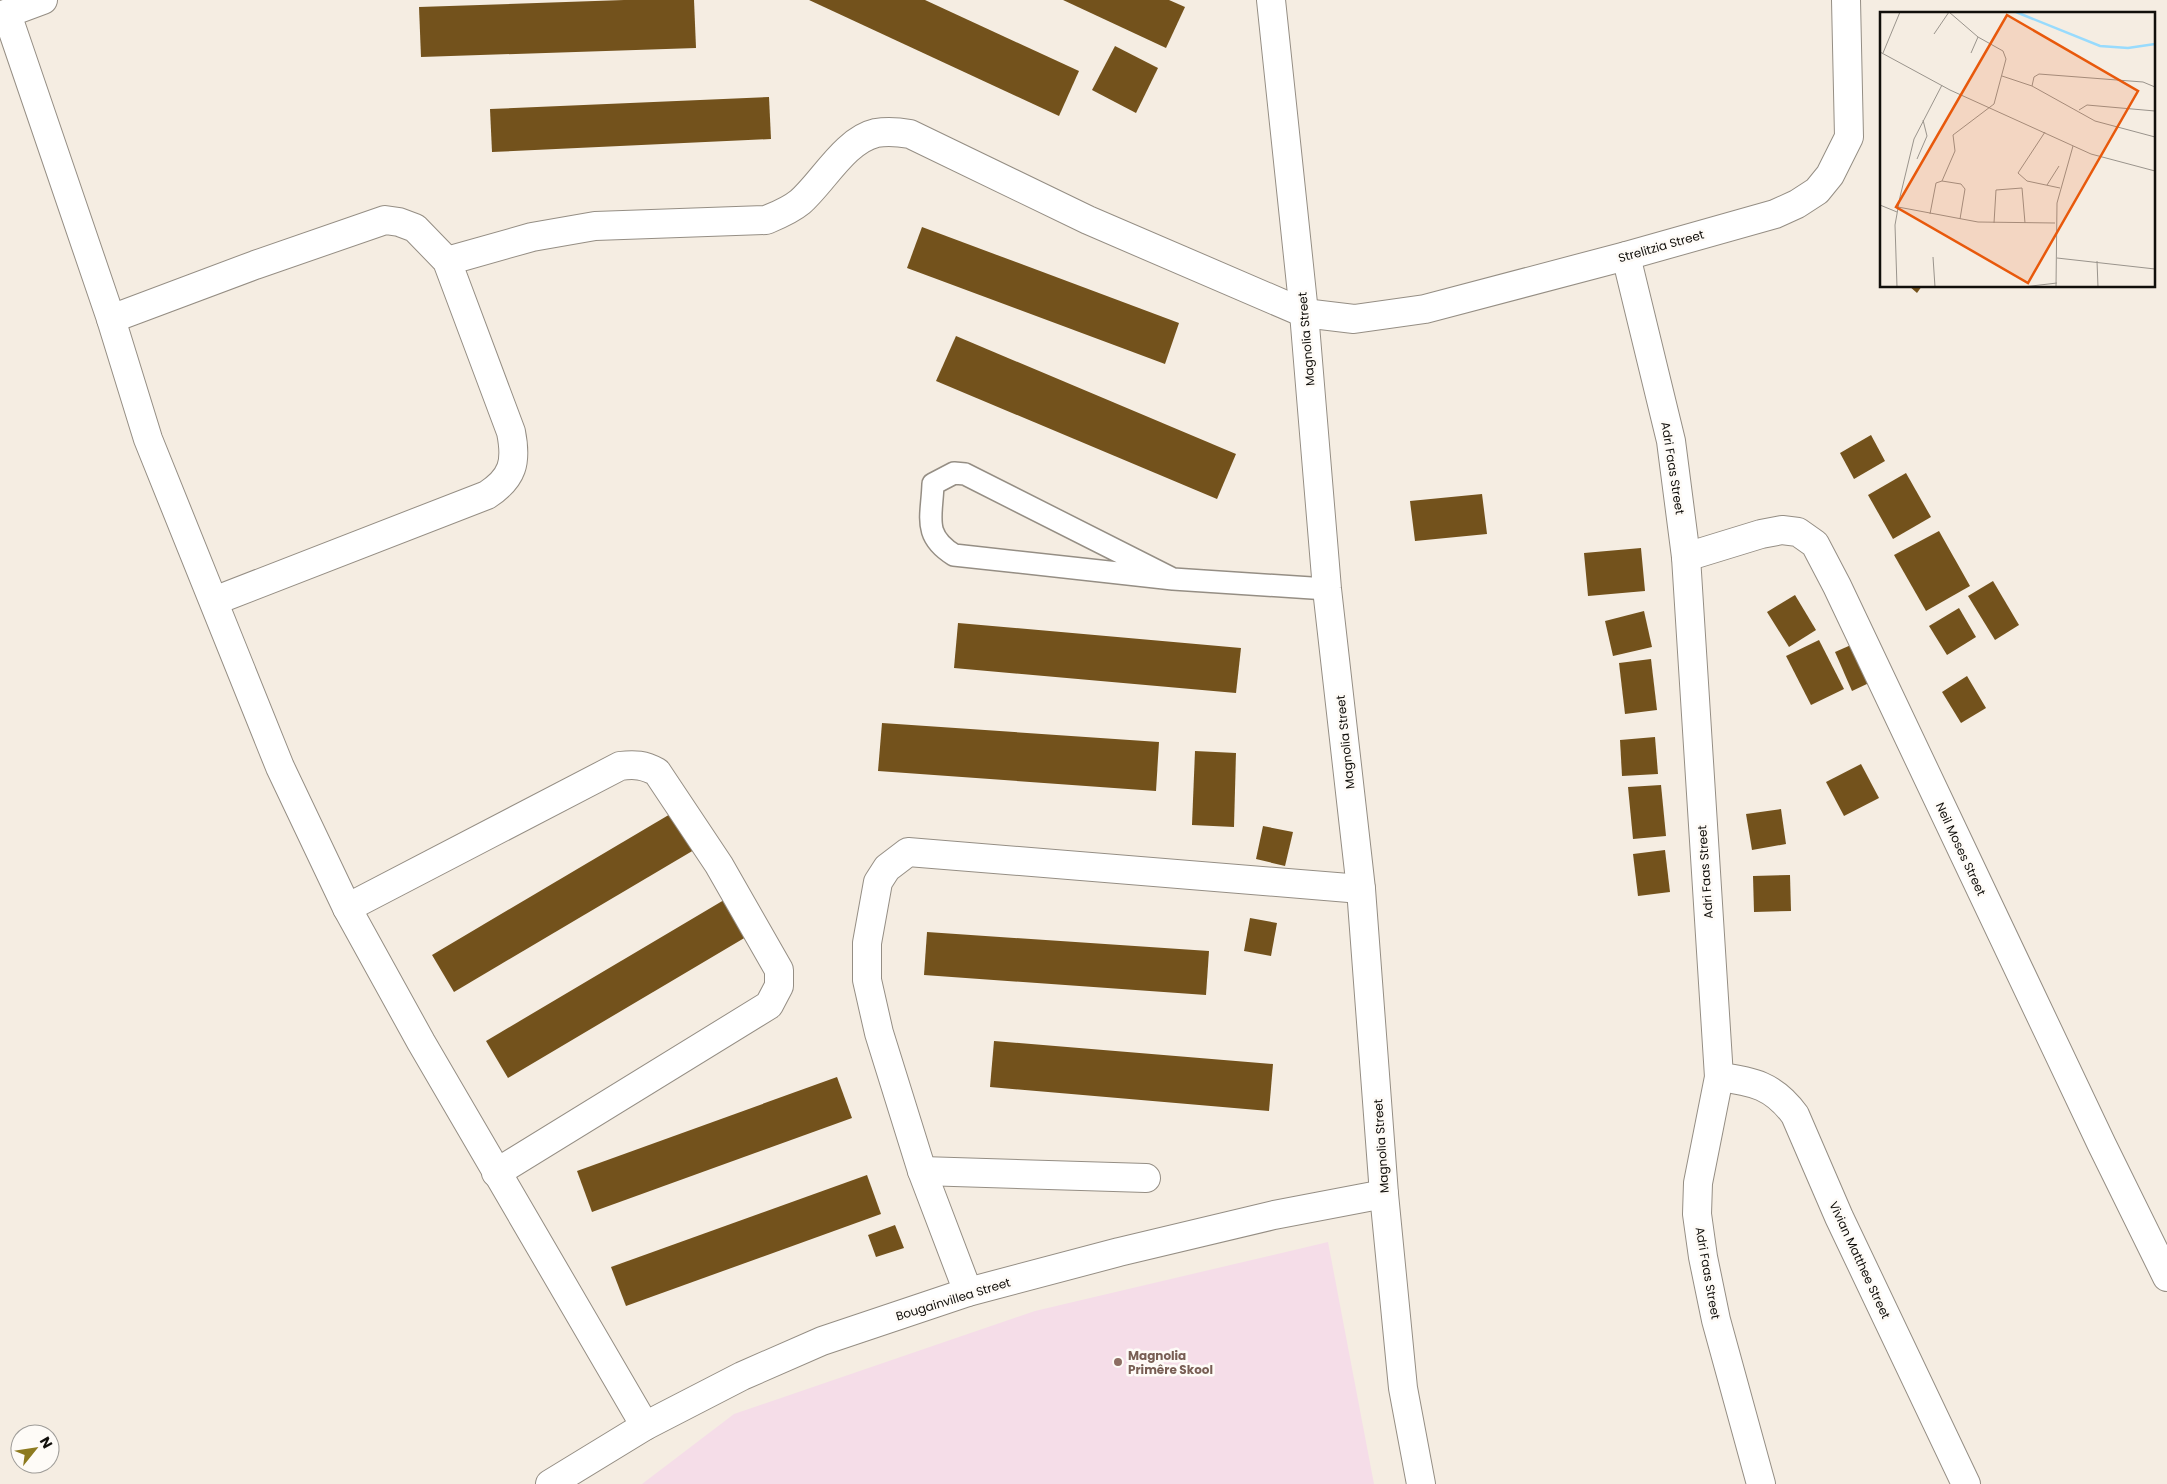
<svg xmlns="http://www.w3.org/2000/svg" width="2167" height="1484" viewBox="0 0 2167 1484" font-family="Poppins,sans-serif">
	<style>
		.education { fill: #f5dde8 }
		.building { fill: #73521c }
		.lines { fill: none; stroke-linecap: round; stroke-linejoin: round }
		.lane-casing { stroke: #958e84; stroke-width: 24 }
		.street-casing { stroke: #958e84; stroke-width: 30 }
		.secondary-casing { stroke: #958e84; stroke-width: 30 }
		.lane { stroke: #fff; stroke-width: 21 }
		.street { stroke: #fff; stroke-width: 28 }
		.secondary { stroke: #fff; stroke-width: 28 }
		.education-dot { fill: #8d6e63; stroke: #fefbf7; stroke-width: 2 }
		.labels { text-anchor: middle; dominant-baseline: central; stroke-width: 5; stroke-linejoin: round; paint-order: stroke }
		.street-label { font-size: 12px; fill: #110f0b; stroke: #fefbf7 }
		.education-label { font-size: 12px; font-weight: bold; fill: #785e54; stroke: #fefbf7; text-anchor: start }
		.inset-river { fill: none; stroke: #98dbfd; stroke-width: 2.5 }
		.inset-road { fill: none; stroke: #9a948c; stroke-width: 1 }
		.view { fill: #e8590c; fill-opacity: 0.15; stroke: #e8590c; stroke-width: 2.5 }
		.inset-edge { fill: none; stroke: #110f0b; stroke-width: 2.5 }
	</style>
	<rect width="100%" height="100%" fill="#f5ede2"/>
	<path class="education" d="M 1328,1242 L 1374,1484 L 642,1484 L 734,1414 L 1035,1311 Z"/>
	<g class="building">
		<path d="M 624,0 L 694,0 L 696,48 L 421,57 L 419,7 Z"/>
		<path d="M 809,0 L 925,0 L 1079,71 L 1059,116 Z"/>
		<path d="M 1063,0 L 1169,0 L 1185,7 L 1166,48 Z"/>
		<path d="M 1115,46 L 1158,68 L 1136,113 L 1092,90 Z"/>
		<path d="M 769,97 L 771,139 L 492,152 L 490,109 Z"/>
		<path d="M 922,227 L 1179,323 L 1165,364 L 907,268 Z"/>
		<path d="M 1909,286 L 1922,286 L 1917,293 Z"/>
		<path d="M 956,336 L 1236,454 L 1217,499 L 936,381 Z"/>
		<path d="M 1871,435 L 1885,461 L 1854,479 L 1840,453 Z"/>
		<path d="M 1906,473 L 1931,517 L 1893,539 L 1868,495 Z"/>
		<path d="M 1482,494 L 1487,534 L 1415,541 L 1410,501 Z"/>
		<path d="M 1939,531 L 1970,586 L 1926,611 L 1894,555 Z"/>
		<path d="M 1641,548 L 1645,591 L 1588,596 L 1584,553 Z"/>
		<path d="M 1993,581 L 2019,625 L 1995,640 L 1968,596 Z"/>
		<path d="M 1795,595 L 1816,630 L 1789,647 L 1767,612 Z"/>
		<path d="M 1959,608 L 1976,637 L 1947,655 L 1929,626 Z"/>
		<path d="M 1644,611 L 1652,647 L 1613,656 L 1605,621 Z"/>
		<path d="M 958,623 L 1241,648 L 1236,693 L 954,668 Z"/>
		<path d="M 1819,640 L 1844,689 L 1811,705 L 1786,656 Z"/>
		<path d="M 1851,645 L 1869,683 L 1852,691 L 1835,652 Z"/>
		<path d="M 1651,659 L 1657,710 L 1625,714 L 1619,663 Z"/>
		<path d="M 1967,676 L 1986,708 L 1961,723 L 1942,692 Z"/>
		<path d="M 882,723 L 1159,742 L 1156,791 L 878,771 Z"/>
		<path d="M 1655,737 L 1658,774 L 1622,776 L 1620,740 Z"/>
		<path d="M 1195,751 L 1236,753 L 1234,827 L 1192,825 Z"/>
		<path d="M 1861,764 L 1879,798 L 1844,816 L 1826,782 Z"/>
		<path d="M 1661,785 L 1666,836 L 1633,839 L 1628,787 Z"/>
		<path d="M 1781,809 L 1786,844 L 1752,850 L 1746,814 Z"/>
		<path d="M 672,813 L 694,850 L 454,992 L 432,955 Z"/>
		<path d="M 1263,826 L 1293,832 L 1285,866 L 1256,859 Z"/>
		<path d="M 1665,850 L 1670,892 L 1638,896 L 1633,854 Z"/>
		<path d="M 1790,875 L 1791,911 L 1754,912 L 1753,876 Z"/>
		<path d="M 724,900 L 746,937 L 508,1078 L 486,1041 Z"/>
		<path d="M 1250,918 L 1277,923 L 1271,956 L 1244,951 Z"/>
		<path d="M 927,932 L 1209,951 L 1206,995 L 924,975 Z"/>
		<path d="M 994,1041 L 1273,1064 L 1269,1111 L 990,1087 Z"/>
		<path d="M 837,1077 L 852,1118 L 592,1212 L 577,1171 Z"/>
		<path d="M 867,1175 L 881,1214 L 626,1306 L 611,1267 Z"/>
		<path d="M 895,1225 L 904,1248 L 876,1257 L 868,1235 Z"/>
	</g>
	<g class="lines">
		<g class="lane-casing">
			<path id="lane" d="M 1173,579 L 954,555 C 922,535 932,517 933,484 L 954,473 L 965,474 L 1173,579 L 1327,589"/>
		</g>
		<g class="street-casing">
			<g id="street">
				<path d="M 7,14 L 111,319 L 148,439 L 280,767 L 347,908 L 421,1042 L 645,1426"/>
				<path d="M 0,16 L 43,0"/>
				<path d="M 1626,256 L 1671,441 L 1686,557 L 1719,1077 L 1698,1183 L 1697,1214 L 1703,1257 L 1716,1320 L 1761,1484"/>
				<path d="M 447,261 L 532,237 L 595,226 L 766,220 C 778,215 789,211 800,202 C 823,182 845,140 876,133 C 887,131 899,132 910,134 L 1088,220 L 1304,313 L 1354,319 L 1425,309 L 1626,256 L 1775,214 L 1797,204 L 1817,191 L 1830,175 L 1849,137 L 1846,0"/>
				<path d="M 111,319 L 255,265 L 385,220 L 399,222 L 415,228 L 447,261 L 511,432 C 517,462 513,478 487,495 L 214,601"/>
				<path d="M 1686,557 L 1761,534 L 1782,530 L 1798,532 L 1815,544 L 1837,586 L 2102,1145 L 2167,1277"/>
				<path d="M 347,908 L 620,766 C 635,764 644,765 657,772 L 719,865 L 779,970 L 779,986 L 769,1005 L 496,1173"/>
				<path d="M 1719,1077 C 1753,1081 1774,1086 1795,1115 L 1839,1217 L 1966,1484"/>
				<path d="M 922,1171 L 1146,1178"/>
				<path d="M 968,1292 L 922,1171 L 879,1033 L 867,980 L 867,943 L 878,882 L 887,868 L 908,852 L 1361,889"/>
				<path d="M 550,1484 L 645,1426 L 742,1376 L 822,1341 L 968,1292 L 1119,1252 L 1274,1215 L 1384,1194"/>
			</g>
		</g>
		<g class="secondary-casing">
			<path id="secondary" d="M 1271,0 L 1304,313 L 1327,589 L 1361,889 L 1384,1194 L 1403,1388 L 1421,1484"/>
		</g>
		<use href="#lane" class="lane"/>
		<use href="#street" class="street"/>
		<use href="#secondary" class="secondary"/>
	</g>
	<circle class="education-dot" cx="1118" cy="1362" r="5"/>
	<g class="labels">
		<g class="street-label">
			<text transform="translate(1661 246) rotate(-16)">Strelitzia Street</text>
			<text transform="translate(1306 339) rotate(-95)">Magnolia Street</text>
			<text transform="translate(1673 468) rotate(81)">Adri Faas Street</text>
			<text transform="translate(1345 742) rotate(-96)">Magnolia Street</text>
			<text transform="translate(1961 849) rotate(65)">Neil Moses Street</text>
			<text transform="translate(1705 872) rotate(-94)">Adri Faas Street</text>
			<text transform="translate(1381 1146) rotate(-94)">Magnolia Street</text>
			<text transform="translate(1860 1260) rotate(65)">Vivian Matthee Street</text>
			<text transform="translate(1708 1273) rotate(80)">Adri Faas Street</text>
			<text transform="translate(953 1299) rotate(-17)">Bougainvillea Street</text>
		</g>
		<g class="education-label">
			<text x="1128" y="1355">Magnolia<tspan x="1128" dy="14">Primêre Skool</tspan></text>
		</g>
	</g>
	<g transform="translate(1880 12)">
		<rect width="275" height="275" fill="#f5ede2"/>
		<path class="inset-river" d="M 136,0 L 220,34 L 248,36 L 275,32"/>
		<path class="inset-road" d="M 54,22 L 69,0M 0,40 L 70,78 L 211,142 L 275,159M 3,41 L 20,0M 91,41 L 98,25M 122,64 L 152,74 L 215,109 L 275,125M 152,74 L 154,65 L 159,62 L 263,70 L 275,75M 199,98 L 207,93 L 275,99M 165,120 L 138,161 L 147,169 L 180,176M 37,147 L 47,124 L 43,108M 62,169 L 75,139 L 73,123 L 114,92 L 126,47 L 123,39 L 98,25 L 69,0M 167,173 L 179,154M 0,193 L 17,200M 18,195 L 98,210 L 175,211M 50,202 L 56,171 L 62,169 L 81,172 L 85,177 L 80,207M 114,211 L 116,178 L 142,176 L 145,211M 53,245 L 55,275M 177,246 L 275,257M 217,249 L 218,275M 17,275 L 15,213 L 20,185 L 34,127 L 62,73M 143,275 L 177,271M 176,275 L 177,191 L 193,134"/>
		<path class="view" d="M 127,3 L 258,79 L 148,271 L 16,195 Z"/>
		<rect width="275" height="275" class="inset-edge"/>
	</g>
	<g transform="translate(35 1449) rotate(60)"><circle r="24" fill="#fefbf7" stroke="#9f9d99"/>
	<path d="M0-4L9 19L0 12L-9 19Z" fill="#8d7a1f"/>
	<text y="-8" font-size="14" font-weight="bold" text-anchor="middle" fill="#110f0b">N</text>
	</g>
</svg>
